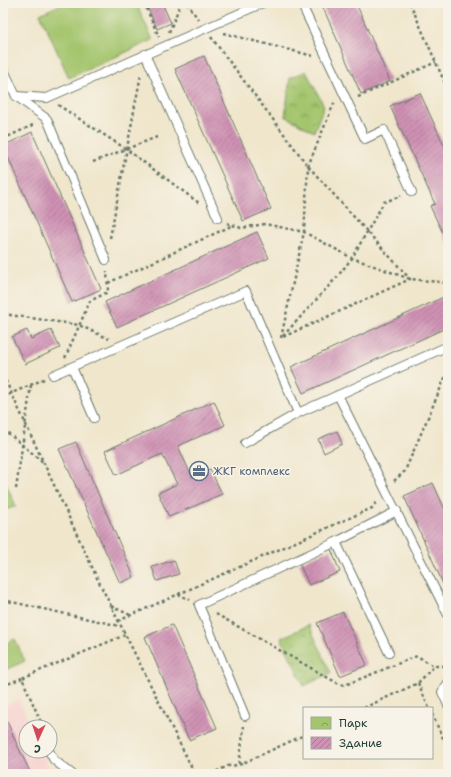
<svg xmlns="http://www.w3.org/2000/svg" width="451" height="777" viewBox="0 0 451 777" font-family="'Shantell Sans',sans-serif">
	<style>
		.built { fill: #f7d0ce }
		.park { fill: url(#park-crowns); stroke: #628150 }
		.pitch { fill: #a4c56d; stroke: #628150 }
		.building { fill: url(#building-hatch) }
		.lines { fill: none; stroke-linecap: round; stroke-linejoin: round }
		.service-casing { stroke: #687869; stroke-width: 10 }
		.path { stroke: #687869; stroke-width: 2.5; stroke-dasharray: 3 3; stroke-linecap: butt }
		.service { stroke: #fff; stroke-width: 8 }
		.labels { text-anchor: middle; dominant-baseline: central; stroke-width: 3; stroke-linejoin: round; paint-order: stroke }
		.service-label { font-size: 11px; fill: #4e5e75; stroke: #f7f3e8; text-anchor: start }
	</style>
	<defs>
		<pattern id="park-crowns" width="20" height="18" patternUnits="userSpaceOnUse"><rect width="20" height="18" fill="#a4c56d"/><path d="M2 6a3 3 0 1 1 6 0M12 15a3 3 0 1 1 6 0" fill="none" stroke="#85a15a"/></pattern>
		<pattern id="building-hatch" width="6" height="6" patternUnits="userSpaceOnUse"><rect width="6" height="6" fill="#cf91b4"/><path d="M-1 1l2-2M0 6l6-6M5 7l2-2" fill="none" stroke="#a77893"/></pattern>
	</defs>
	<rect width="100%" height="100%" fill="#f7f3e8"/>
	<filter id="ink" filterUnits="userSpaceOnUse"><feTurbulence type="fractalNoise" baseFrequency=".025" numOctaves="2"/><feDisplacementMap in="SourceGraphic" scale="8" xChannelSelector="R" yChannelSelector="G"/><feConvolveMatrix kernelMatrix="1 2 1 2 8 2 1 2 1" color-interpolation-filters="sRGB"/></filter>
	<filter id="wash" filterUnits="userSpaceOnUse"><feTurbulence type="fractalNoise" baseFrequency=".012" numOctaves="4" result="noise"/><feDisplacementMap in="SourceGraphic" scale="16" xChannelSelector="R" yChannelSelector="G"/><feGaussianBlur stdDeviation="0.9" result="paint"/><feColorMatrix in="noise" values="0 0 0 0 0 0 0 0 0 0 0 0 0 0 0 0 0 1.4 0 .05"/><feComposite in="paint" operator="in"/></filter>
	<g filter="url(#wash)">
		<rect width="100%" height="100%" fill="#f0e6cc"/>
		<path class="built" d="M 19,699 L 31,727 L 26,727 L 26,751 L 42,751 L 52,774 L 3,774 L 3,706 Z"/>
		<g class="park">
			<path d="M 306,71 L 324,106 L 314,132 L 285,116 L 290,78 Z"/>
			<path d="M 309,625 L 331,673 L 304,686 L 281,638 Z"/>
		</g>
		<g class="pitch">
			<path d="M 64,3 L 136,3 L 153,40 L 69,78 L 40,14 Z"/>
			<path d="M 3,477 L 16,506 L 3,511 Z"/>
			<path d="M 15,639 L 25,661 L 3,671 L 3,645 Z"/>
		</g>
		<g id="blocks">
			<g class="building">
				<path d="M 155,3 L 162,3 L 171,23 L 157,29 L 147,6 Z"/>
				<path d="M 321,3 L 356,3 L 390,81 L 361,94 Z"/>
				<path d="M 204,56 L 271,209 L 243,221 L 175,69 Z"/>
				<path d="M 420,93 L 448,154 L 448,244 L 430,206 L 435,204 L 390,106 Z"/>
				<path d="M 32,132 L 101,289 L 72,302 L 3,146 Z"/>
				<path d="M 257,232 L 269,258 L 117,327 L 105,302 Z"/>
				<path d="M 448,295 L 448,327 L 303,393 L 291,367 Z"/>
				<path d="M 27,330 L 31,339 L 51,330 L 60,348 L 25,364 L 12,337 Z"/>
				<path d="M 214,401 L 225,425 L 178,446 L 192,477 L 210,469 L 222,494 L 169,517 L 158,493 L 177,484 L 162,454 L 116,475 L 105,451 Z"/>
				<path d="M 337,431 L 342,444 L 324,453 L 318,439 Z"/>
				<path d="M 76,442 L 134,577 L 120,583 L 59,449 Z"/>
				<path d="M 433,483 L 448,516 L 448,595 L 404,496 Z"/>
				<path d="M 331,549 L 340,572 L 309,585 L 299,563 Z"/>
				<path d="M 174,560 L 179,574 L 157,581 L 152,567 Z"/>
				<path d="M 343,612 L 367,665 L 340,676 L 317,623 Z"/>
				<path d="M 172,625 L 217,728 L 189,740 L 145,637 Z"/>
				<path d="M 7,721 L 15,740 L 31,774 L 3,774 L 3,723 Z"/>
			</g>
		</g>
	</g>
	<g filter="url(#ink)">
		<use href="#blocks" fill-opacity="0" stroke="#687869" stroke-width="1"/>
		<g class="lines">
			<g class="service-casing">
				<g id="service">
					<path d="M 301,3 L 365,139 L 384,130 L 412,192"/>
					<path d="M 145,54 L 218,218"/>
					<path d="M 3,68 L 16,96 L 47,119 L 106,260"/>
					<path d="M 16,96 L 47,98 L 263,3"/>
					<path d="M 72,367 L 94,418"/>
					<path d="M 53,375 L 246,291 L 298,413"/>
					<path d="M 338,395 L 448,615"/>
					<path d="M 245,443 L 298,413 L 448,346"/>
					<path d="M 336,542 L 389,653"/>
					<path d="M 448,683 L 442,692 L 448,705"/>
					<path d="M 245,716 L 199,605 L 336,542 L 397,511"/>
					<path d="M 49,751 L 54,760 L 72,774"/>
				</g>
			</g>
			<g class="path">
				<path d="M 144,3 L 159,37"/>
				<path d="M 187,3 L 198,19"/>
				<path d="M 410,3 L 448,90"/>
				<path d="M 169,32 L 181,3"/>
				<path d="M 223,33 L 313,56"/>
				<path d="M 211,37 L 308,166 L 410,279 L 281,338"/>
				<path d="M 358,97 L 436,62"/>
				<path d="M 58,105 L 126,149 L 199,203"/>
				<path d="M 3,139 L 35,124"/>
				<path d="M 93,162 L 157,137"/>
				<path d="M 227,223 L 241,228 L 265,224 L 304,232 L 352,258 L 410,279 L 448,283"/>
				<path d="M 110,238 L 141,74"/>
				<path d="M 108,283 L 231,226"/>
				<path d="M 3,314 L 79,325 L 109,339"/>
				<path d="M 283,336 L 337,277 L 352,258 L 384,202 L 401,196"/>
				<path d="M 281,338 L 304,232 L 308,166 L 335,101"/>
				<path d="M 65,358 L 90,301 L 108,292 L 107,271"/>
				<path d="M 3,375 L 98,580 L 195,774"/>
				<path d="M 3,397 L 44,379"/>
				<path d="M 3,429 L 43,462"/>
				<path d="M 394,481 L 405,471 L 447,373 L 448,365"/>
				<path d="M 16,489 L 31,385"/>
				<path d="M 178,594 L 190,600"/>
				<path d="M 3,600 L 120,626"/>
				<path d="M 111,606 L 130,615"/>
				<path d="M 216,614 L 339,684 L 345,685 L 417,656 L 434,666 L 448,666"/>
				<path d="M 118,621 L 372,508 L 378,500"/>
				<path d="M 418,683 L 429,708"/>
				<path d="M 3,686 L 22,678"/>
				<path d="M 364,708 L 418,683 L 434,666"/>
				<path d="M 432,714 L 448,749"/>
				<path d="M 43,727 L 22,678 L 125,635"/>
				<path d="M 239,764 L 244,726"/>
				<path d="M 211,774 L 228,766 L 239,765 L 304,735"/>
			</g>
			<use href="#service" class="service"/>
		</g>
	</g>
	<defs>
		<g id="office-ring" transform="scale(1)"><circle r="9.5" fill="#f7f3e8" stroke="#5c6f8a" stroke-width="1.5"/><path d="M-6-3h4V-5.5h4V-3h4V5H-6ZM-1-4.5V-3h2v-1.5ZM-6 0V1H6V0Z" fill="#5c6f8a"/></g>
	</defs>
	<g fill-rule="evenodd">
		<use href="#office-ring" x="199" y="471"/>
	</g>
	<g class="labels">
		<g class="service-label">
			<text x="213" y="471">ЖКГ комплекс</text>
		</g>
	</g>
	<rect width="451" height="777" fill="none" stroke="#f7f3e8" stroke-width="16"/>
	<rect x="303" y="707" width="130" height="52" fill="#f7f3e8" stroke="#a1aaa0"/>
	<rect x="311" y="717" width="20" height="12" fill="url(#park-crowns)" stroke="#a1aaa0"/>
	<text x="339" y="727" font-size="12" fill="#1f3d34">Парк</text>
	<rect x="311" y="737" width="20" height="12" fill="url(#building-hatch)" stroke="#a1aaa0"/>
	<text x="339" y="747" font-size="12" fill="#1f3d34">Здание</text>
	<g transform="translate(38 739) rotate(183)"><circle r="19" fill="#f7f3e8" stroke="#a1aaa0"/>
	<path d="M0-3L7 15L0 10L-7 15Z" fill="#d1495b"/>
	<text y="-6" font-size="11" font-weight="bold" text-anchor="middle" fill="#1f3d34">С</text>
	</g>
</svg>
